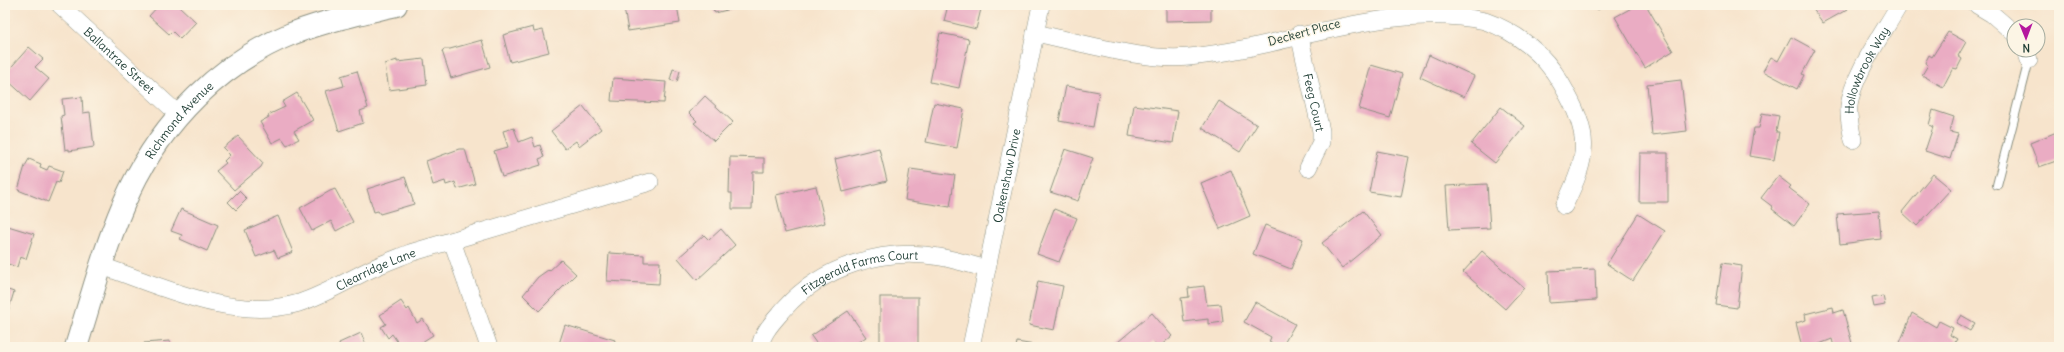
<svg xmlns="http://www.w3.org/2000/svg" width="2064" height="352" viewBox="0 0 2064 352" font-family="Delius,sans-serif">
	<style>
		.building { fill: #eaacc3 }
		.lines { fill: none; stroke-linecap: round; stroke-linejoin: round }
		.lane-casing { stroke: #8b9080; stroke-width: 10 }
		.street-casing { stroke: #8b9080; stroke-width: 18 }
		.secondary-casing { stroke: #8b9080; stroke-width: 24 }
		.lane { stroke: #fff; stroke-width: 8 }
		.street { stroke: #fff; stroke-width: 17 }
		.secondary { stroke: #fff; stroke-width: 22 }
		.labels { text-anchor: middle; dominant-baseline: central; stroke-width: 3; stroke-linejoin: round; paint-order: stroke }
		.street-label { font-size: 12px; fill: #1f3d34; stroke: #fcf5e5 }
	</style>
	<rect width="100%" height="100%" fill="#fcf5e5"/>
	<filter id="ink" filterUnits="userSpaceOnUse"><feTurbulence type="fractalNoise" baseFrequency=".025" numOctaves="2"/><feDisplacementMap in="SourceGraphic" scale="8" xChannelSelector="R" yChannelSelector="G"/><feConvolveMatrix kernelMatrix="1 2 1 2 8 2 1 2 1" color-interpolation-filters="sRGB"/></filter>
	<filter id="wash" filterUnits="userSpaceOnUse"><feTurbulence type="fractalNoise" baseFrequency=".012" numOctaves="4" result="noise"/><feDisplacementMap in="SourceGraphic" scale="16" xChannelSelector="R" yChannelSelector="G"/><feGaussianBlur stdDeviation="0.9" result="paint"/><feColorMatrix in="noise" values="0 0 0 0 0 0 0 0 0 0 0 0 0 0 0 0 0 1.4 0 .05"/><feComposite in="paint" operator="in"/></filter>
	<g filter="url(#wash)">
		<rect width="100%" height="100%" fill="#f7e4cc"/>
		<g id="blocks">
			<g class="building">
				<path d="M 159,5 L 178,5 L 196,22 L 180,39 L 172,31 L 169,34 L 149,16 Z"/>
				<path d="M 642,5 L 677,5 L 680,23 L 628,31 L 624,8 Z"/>
				<path d="M 704,5 L 734,5 L 735,8 L 715,13 L 711,6 L 705,8 Z"/>
				<path d="M 948,5 L 982,5 L 976,29 L 944,21 Z"/>
				<path d="M 1166,5 L 1211,5 L 1211,20 L 1166,21 Z"/>
				<path d="M 1593,5 L 1604,5 L 1598,10 Z"/>
				<path d="M 1637,5 L 1646,5 L 1673,51 L 1645,68 L 1615,17 Z"/>
				<path d="M 1810,5 L 1845,5 L 1848,9 L 1823,23 Z"/>
				<path d="M 533,27 L 534,32 L 543,30 L 549,52 L 510,62 L 503,35 Z"/>
				<path d="M 1948,32 L 1966,42 L 1958,56 L 1962,59 L 1957,69 L 1953,68 L 1943,87 L 1922,75 L 1928,65 L 1925,63 L 1929,55 L 1932,57 Z"/>
				<path d="M 940,33 L 969,39 L 959,88 L 930,82 Z"/>
				<path d="M 1791,37 L 1815,50 L 1802,74 L 1804,75 L 1797,89 L 1763,71 L 1771,57 L 1778,61 Z"/>
				<path d="M 482,40 L 490,67 L 451,78 L 442,51 L 444,49 L 450,49 Z"/>
				<path d="M 29,47 L 43,59 L 35,67 L 49,79 L 30,101 L 5,78 L 5,74 Z"/>
				<path d="M 1429,55 L 1474,76 L 1464,97 L 1420,77 Z"/>
				<path d="M 424,59 L 427,85 L 389,90 L 385,64 L 397,60 L 397,62 Z"/>
				<path d="M 1371,65 L 1402,74 L 1390,118 L 1359,109 Z"/>
				<path d="M 673,69 L 680,71 L 677,82 L 670,80 Z"/>
				<path d="M 357,71 L 368,108 L 360,111 L 363,123 L 339,131 L 326,91 L 344,86 L 341,76 Z"/>
				<path d="M 613,78 L 666,82 L 664,103 L 611,101 Z"/>
				<path d="M 1681,80 L 1687,131 L 1652,135 L 1647,84 Z"/>
				<path d="M 1066,86 L 1099,92 L 1093,127 L 1059,121 Z"/>
				<path d="M 297,93 L 313,120 L 294,131 L 299,139 L 287,145 L 282,138 L 272,143 L 260,122 L 269,117 L 268,115 L 285,107 L 282,102 Z"/>
				<path d="M 705,96 L 733,122 L 714,141 L 694,123 L 697,121 L 689,113 Z"/>
				<path d="M 82,97 L 83,113 L 90,112 L 94,147 L 69,151 L 69,149 L 65,150 L 61,116 L 64,115 L 62,99 Z"/>
				<path d="M 1219,101 L 1257,125 L 1240,152 L 1202,128 Z"/>
				<path d="M 934,103 L 964,109 L 957,148 L 926,142 Z"/>
				<path d="M 1134,105 L 1178,111 L 1173,143 L 1129,136 Z"/>
				<path d="M 583,106 L 601,129 L 579,146 L 576,141 L 565,149 L 551,131 Z"/>
				<path d="M 1501,107 L 1525,126 L 1495,163 L 1471,144 Z"/>
				<path d="M 1933,110 L 1954,117 L 1950,132 L 1958,134 L 1950,159 L 1925,151 L 1933,127 L 1929,125 Z"/>
				<path d="M 1762,113 L 1779,116 L 1776,132 L 1779,132 L 1774,160 L 1749,156 L 1754,128 L 1759,128 Z"/>
				<path d="M 514,128 L 519,142 L 532,137 L 535,147 L 540,145 L 544,157 L 539,159 L 541,165 L 502,177 L 494,151 L 508,147 L 503,131 Z"/>
				<path d="M 2059,131 L 2059,160 L 2039,167 L 2030,143 Z"/>
				<path d="M 238,136 L 263,163 L 261,167 L 234,190 L 216,171 L 226,163 L 224,161 L 230,155 L 223,148 Z"/>
				<path d="M 879,148 L 887,181 L 843,192 L 835,159 Z"/>
				<path d="M 459,149 L 465,149 L 475,184 L 457,189 L 455,182 L 446,185 L 445,181 L 433,185 L 426,161 Z"/>
				<path d="M 1065,149 L 1093,158 L 1078,201 L 1050,192 Z"/>
				<path d="M 1377,151 L 1409,157 L 1401,197 L 1369,192 Z"/>
				<path d="M 1640,153 L 1668,153 L 1668,202 L 1639,202 Z"/>
				<path d="M 730,157 L 764,158 L 764,172 L 753,172 L 752,209 L 732,209 L 732,193 L 729,193 Z"/>
				<path d="M 29,159 L 41,164 L 40,167 L 47,170 L 49,166 L 63,171 L 59,183 L 56,182 L 48,202 L 18,190 L 25,166 Z"/>
				<path d="M 910,169 L 955,175 L 950,207 L 905,200 Z"/>
				<path d="M 1231,170 L 1250,216 L 1220,229 L 1201,183 Z"/>
				<path d="M 1933,174 L 1951,189 L 1917,226 L 1902,212 Z"/>
				<path d="M 1778,176 L 1791,186 L 1789,188 L 1810,204 L 1794,226 L 1772,209 L 1773,207 L 1761,198 Z"/>
				<path d="M 405,177 L 414,204 L 380,214 L 378,211 L 374,212 L 367,189 Z"/>
				<path d="M 1487,184 L 1490,228 L 1449,230 L 1446,186 Z"/>
				<path d="M 816,186 L 825,223 L 785,233 L 776,195 Z"/>
				<path d="M 335,189 L 353,222 L 336,231 L 331,221 L 312,231 L 300,208 L 330,191 Z"/>
				<path d="M 239,191 L 247,199 L 236,210 L 228,202 Z"/>
				<path d="M 181,209 L 218,225 L 207,251 L 180,239 L 182,235 L 171,231 Z"/>
				<path d="M 1054,209 L 1077,218 L 1059,262 L 1037,254 Z"/>
				<path d="M 1363,211 L 1382,235 L 1342,268 L 1322,243 Z"/>
				<path d="M 1879,211 L 1881,239 L 1840,244 L 1837,214 Z"/>
				<path d="M 1638,214 L 1665,231 L 1633,281 L 1607,264 Z"/>
				<path d="M 278,216 L 293,252 L 278,258 L 274,250 L 256,257 L 245,230 Z"/>
				<path d="M 1265,225 L 1303,239 L 1291,269 L 1253,254 Z"/>
				<path d="M 8,226 L 34,234 L 26,259 L 20,257 L 17,267 L 5,263 L 5,234 Z"/>
				<path d="M 721,229 L 735,245 L 697,280 L 678,258 L 704,235 L 709,240 Z"/>
				<path d="M 1482,251 L 1524,288 L 1505,309 L 1463,272 Z"/>
				<path d="M 609,253 L 644,255 L 644,262 L 660,262 L 659,284 L 607,281 Z"/>
				<path d="M 561,260 L 576,274 L 539,311 L 523,295 L 538,277 L 548,270 L 549,271 Z"/>
				<path d="M 1722,263 L 1742,266 L 1737,308 L 1716,305 Z"/>
				<path d="M 1595,269 L 1596,300 L 1549,303 L 1548,271 Z"/>
				<path d="M 1038,281 L 1063,286 L 1054,330 L 1029,325 Z"/>
				<path d="M 1204,286 L 1207,305 L 1221,304 L 1223,322 L 1208,324 L 1208,319 L 1184,322 L 1181,298 L 1189,297 L 1188,288 Z"/>
				<path d="M 5,289 L 14,292 L 5,321 Z"/>
				<path d="M 1883,296 L 1885,305 L 1874,307 L 1872,298 Z"/>
				<rect x="880" y="297" width="38" height="47"/>
				<path d="M 401,301 L 407,310 L 409,308 L 417,323 L 423,319 L 433,335 L 414,347 L 401,347 L 392,334 L 388,338 L 381,327 L 386,324 L 380,315 Z"/>
				<path d="M 1255,302 L 1295,324 L 1282,347 L 1278,347 L 1269,342 L 1271,337 L 1244,322 Z"/>
				<path d="M 1833,307 L 1834,313 L 1843,310 L 1853,347 L 1834,347 L 1832,339 L 1812,347 L 1811,345 L 1802,347 L 1796,323 L 1806,320 L 1805,314 Z"/>
				<path d="M 848,311 L 866,337 L 851,347 L 819,347 L 811,336 Z"/>
				<path d="M 1152,313 L 1172,336 L 1159,347 L 1153,342 L 1148,347 L 1122,347 L 1118,342 Z"/>
				<path d="M 1912,313 L 1936,327 L 1939,321 L 1953,328 L 1950,335 L 1957,339 L 1952,347 L 1902,347 L 1899,345 Z"/>
				<path d="M 1961,315 L 1975,323 L 1970,331 L 1956,323 Z"/>
				<path d="M 565,325 L 615,340 L 613,347 L 558,347 Z"/>
				<path d="M 361,333 L 367,347 L 340,347 L 339,343 Z"/>
				<path d="M 170,341 L 170,347 L 145,347 L 144,343 Z"/>
				<path d="M 1017,342 L 1040,346 L 1039,347 L 1016,347 Z"/>
			</g>
		</g>
	</g>
	<g filter="url(#ink)">
		<use href="#blocks" fill-opacity="0" stroke="#8b9080" stroke-width="1"/>
		<g class="lines">
			<g class="lane-casing">
				<path id="lane" d="M 1997,185 L 2029,60"/>
			</g>
			<g class="street-casing">
				<g id="street">
					<path id="s1" d="M 60,5 L 179,115"/>
					<path d="M 1977,5 L 1992,14 L 2014,33"/>
					<path d="M 1035,33 C 1079,42 1146,62 1189,57 C 1288,48 1386,0 1485,21 C 1517,32 1544,54 1561,83 C 1591,135 1590,153 1564,206"/>
					<path id="s2" d="M 1299,34 L 1321,131 L 1321,142 L 1308,168"/>
					<path d="M 2026,50 L 2029,60"/>
					<path id="s3" d="M 1853,140 C 1851,129 1848,118 1849,106 C 1852,76 1884,32 1899,5"/>
					<path d="M 452,241 L 489,347"/>
					<path id="s4" d="M 102,266 C 163,287 234,322 299,303 C 323,295 345,282 367,271 C 381,264 395,259 410,253 L 650,182"/>
					<path id="s5" d="M 760,347 C 762,332 775,320 784,309 C 822,266 884,247 940,257 C 956,260 972,265 987,269"/>
					<path id="s6" d="M 971,347 L 1041,5"/>
				</g>
			</g>
			<g class="secondary-casing">
				<g id="secondary">
					<path id="s7" d="M 76,347 C 92,296 107,238 130,190 C 163,121 220,63 291,34 C 325,21 361,13 396,5"/>
				</g>
			</g>
			<use href="#lane" class="lane"/>
			<use href="#street" class="street"/>
			<use href="#secondary" class="secondary"/>
		</g>
	</g>
	<g class="labels">
		<g class="street-label">
			<text transform="translate(1304 32) rotate(-15)">Deckert Place</text>
			<text stroke="none"><textPath href="#s1" startOffset="81">Ballantrae Street</textPath></text>
			<text stroke="none"><textPath href="#s3" startOffset="74">Hollowbrook Way</textPath></text>
			<text stroke="none"><textPath href="#s2" startOffset="70">Feeg Court</textPath></text>
			<text stroke="none"><textPath href="#s7" startOffset="252">Richmond Avenue</textPath></text>
			<text stroke="none"><textPath href="#s6" startOffset="175">Oakenshaw Drive</textPath></text>
			<text stroke="none"><textPath href="#s4" startOffset="288">Clearridge Lane</textPath></text>
			<text stroke="none"><textPath href="#s5" startOffset="133">Fitzgerald Farms Court</textPath></text>
		</g>
	</g>
	<rect width="2064" height="352" fill="none" stroke="#fcf5e5" stroke-width="20"/>
	<g transform="translate(2026 38) rotate(179)"><circle r="19" fill="#fcf5e5" stroke="#a4ab9e"/>
	<path d="M0-3L7 15L0 10L-7 15Z" fill="#b5179e"/>
	<text y="-6" font-size="11" font-weight="bold" text-anchor="middle" fill="#1f3d34">N</text>
	</g>
</svg>
